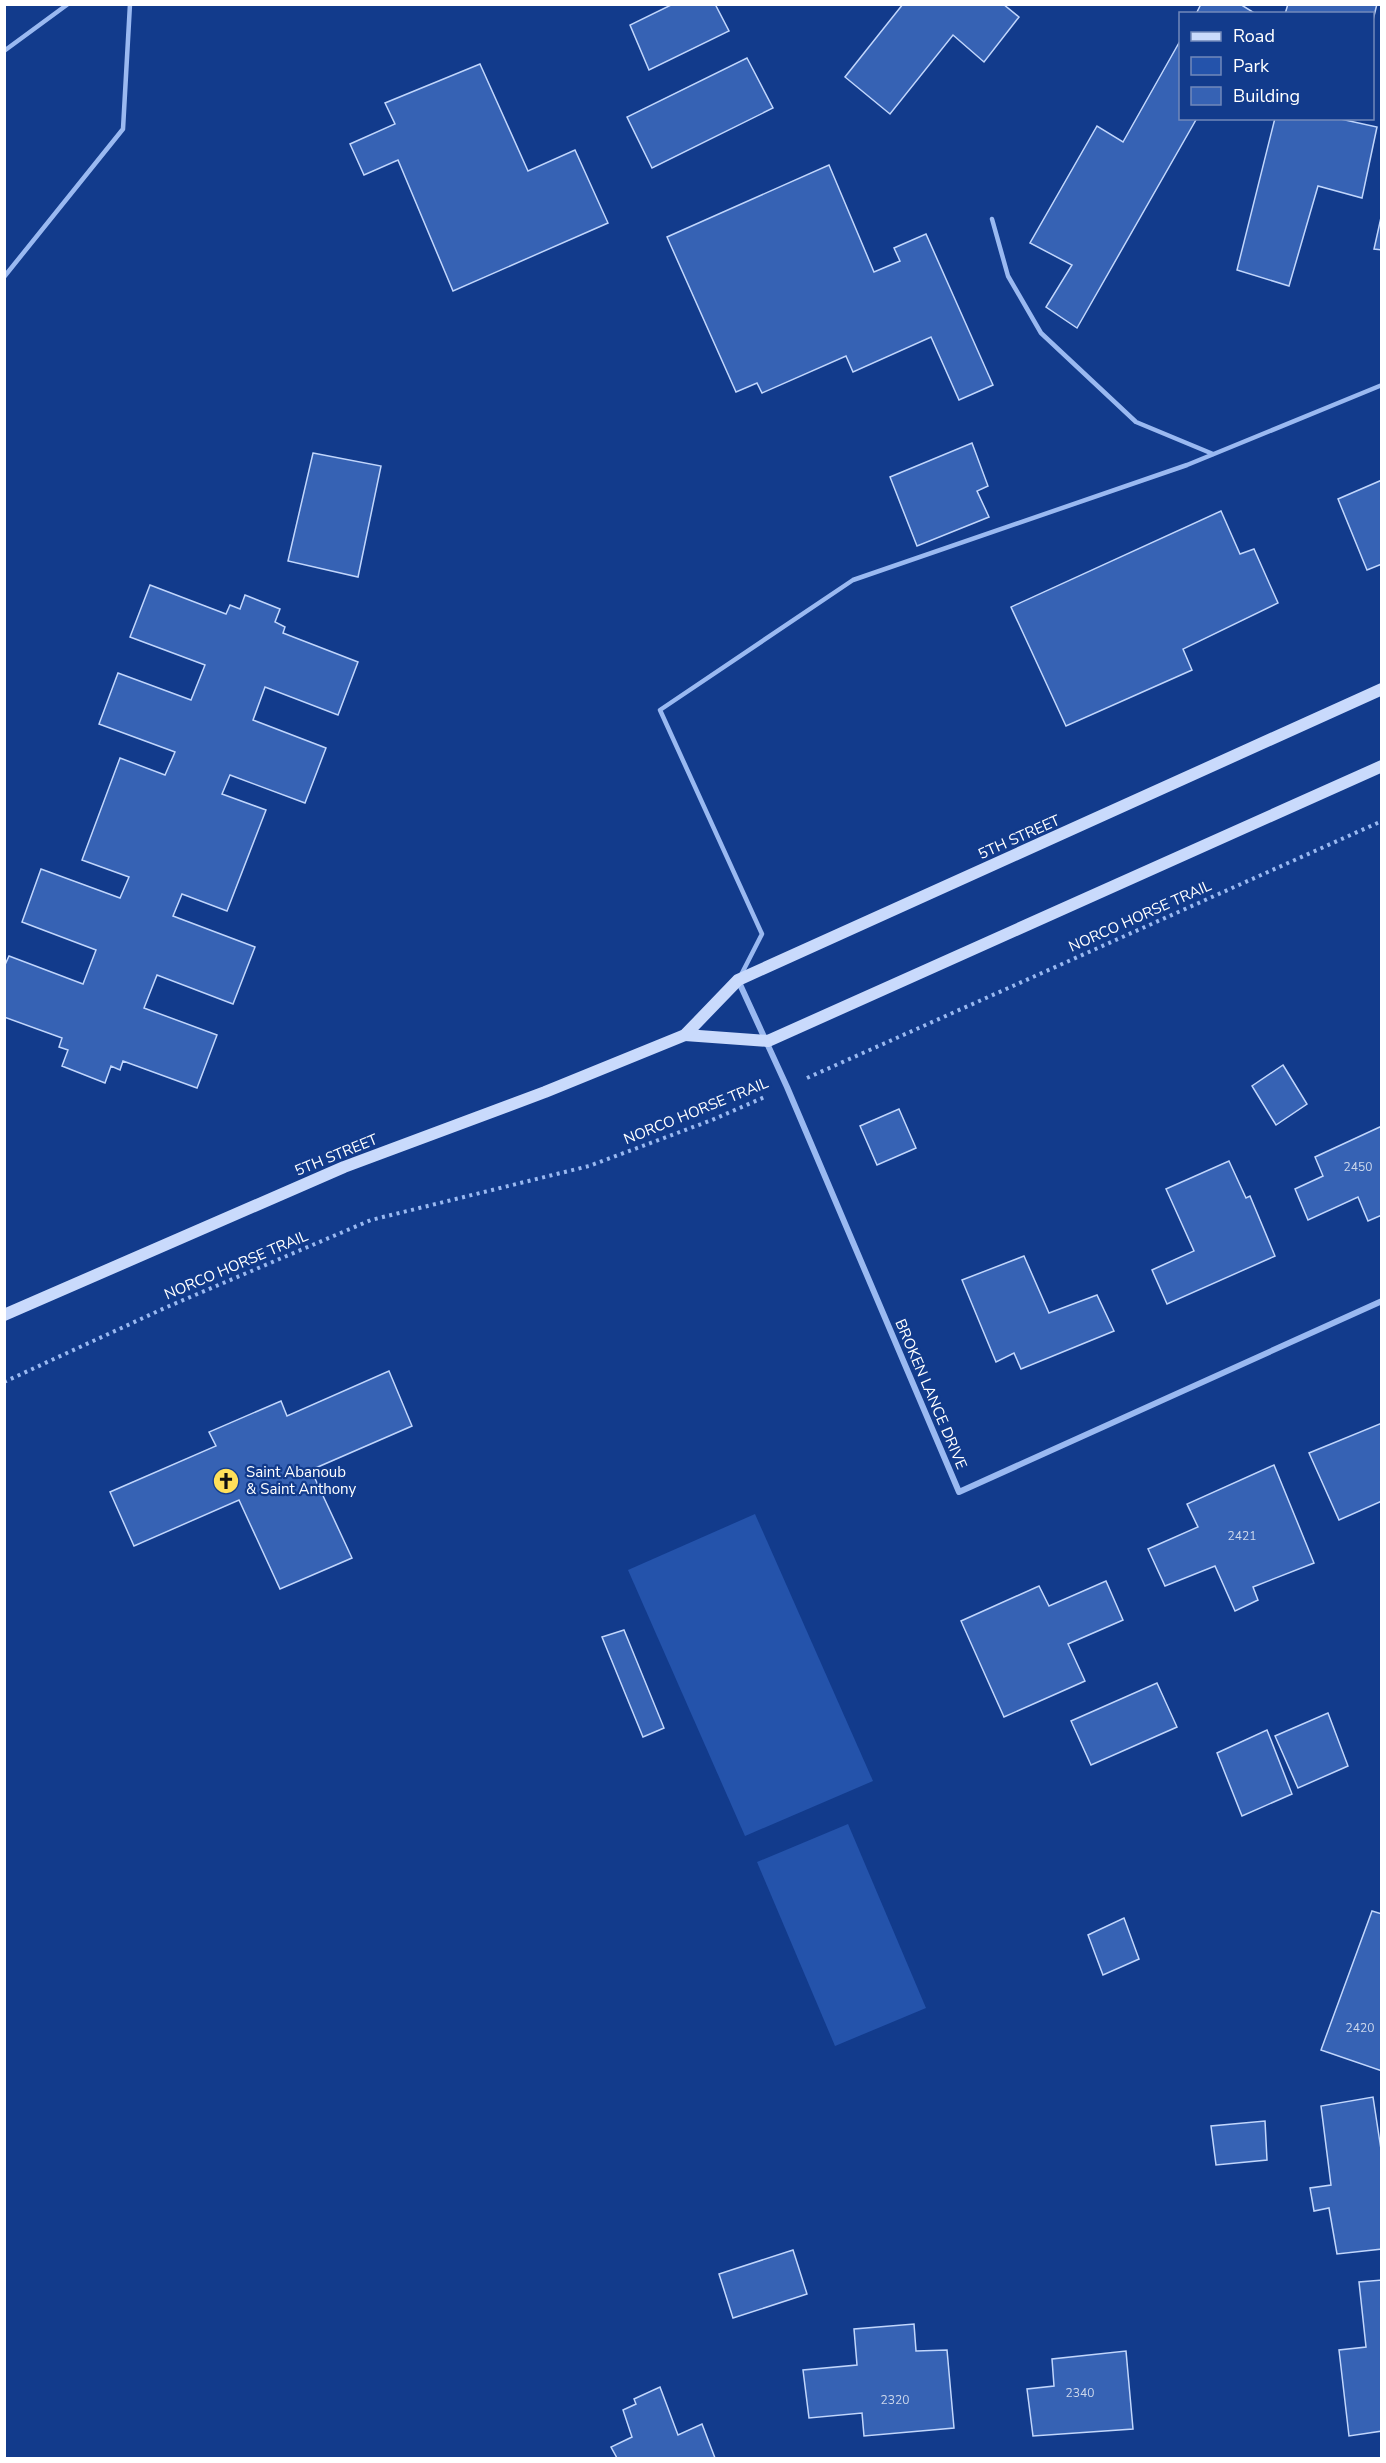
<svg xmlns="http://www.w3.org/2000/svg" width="1386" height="2463" viewBox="0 0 1386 2463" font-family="'Nunito Sans',sans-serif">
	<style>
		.green { fill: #2453ab }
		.building { fill: #3662b4; stroke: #c1d6fc; stroke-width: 1.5 }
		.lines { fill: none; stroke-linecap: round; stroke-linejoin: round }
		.path { stroke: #9ab9f1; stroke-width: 4; stroke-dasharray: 3 4.5; stroke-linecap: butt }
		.lane { stroke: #9ab9f1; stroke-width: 4.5 }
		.street { stroke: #9ab9f1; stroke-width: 6 }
		.secondary { stroke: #c9dafc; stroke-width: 12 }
		.labels { text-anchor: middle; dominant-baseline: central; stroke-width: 4.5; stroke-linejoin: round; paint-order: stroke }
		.number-label { font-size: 12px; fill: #cdd8ec }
		.street-label { font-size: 15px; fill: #fff; stroke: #123b8c }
		.poi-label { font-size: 15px; fill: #fff; stroke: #123b8c; text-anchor: start }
	</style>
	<rect width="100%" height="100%" fill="#123b8c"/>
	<g class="green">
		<path d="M 755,1514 L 873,1781 L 745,1836 L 628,1570 Z"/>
		<path d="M 848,1824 L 926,2008 L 835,2046 L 757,1862 Z"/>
	</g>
	<g class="building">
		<path d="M 673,4 L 715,4 L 729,31 L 649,70 L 630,25 Z"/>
		<path d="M 903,4 L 1003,4 L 1019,17 L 984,62 L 953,35 L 890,114 L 845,77 Z"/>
		<path d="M 1201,4 L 1240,4 L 1256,14 L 1196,14 Z"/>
		<path d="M 1288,4 L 1377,4 L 1372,24 L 1372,14 L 1285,14 Z"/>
		<path d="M 1180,41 L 1180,118 L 1197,118 L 1077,328 L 1046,307 L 1072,265 L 1030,243 L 1097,126 L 1123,142 Z"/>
		<path d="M 747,58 L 773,108 L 652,168 L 627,117 Z"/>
		<path d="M 480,64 L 528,171 L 575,150 L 608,223 L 453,291 L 398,160 L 364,175 L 350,144 L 395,124 L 385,103 Z"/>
		<path d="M 1275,118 L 1336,118 L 1377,127 L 1362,198 L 1318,186 L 1289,286 L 1237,270 Z"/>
		<path d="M 829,165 L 874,272 L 900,261 L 894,248 L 926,234 L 993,385 L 959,400 L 931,337 L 853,372 L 846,356 L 762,393 L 757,383 L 736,392 L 667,237 Z"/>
		<path d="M 1382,213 L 1382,250 L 1374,249 Z"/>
		<path d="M 972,443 L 988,486 L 977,491 L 989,517 L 917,546 L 890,477 Z"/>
		<path d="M 313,453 L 381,466 L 358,577 L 288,561 Z"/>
		<path d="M 1382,480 L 1382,564 L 1367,570 L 1338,499 Z"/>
		<path d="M 1221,511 L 1240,554 L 1254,549 L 1278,603 L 1183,649 L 1192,670 L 1066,726 L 1011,607 Z"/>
		<path d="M 150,585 L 226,614 L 230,605 L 240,609 L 245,595 L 280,609 L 275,622 L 285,627 L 283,633 L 358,662 L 338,715 L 265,687 L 253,720 L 326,748 L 305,803 L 230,775 L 222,794 L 266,810 L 227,911 L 182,894 L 173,916 L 255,947 L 233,1004 L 157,975 L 144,1008 L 217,1035 L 197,1088 L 123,1061 L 120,1070 L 111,1066 L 105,1083 L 62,1066 L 68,1050 L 59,1047 L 62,1038 L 4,1017 L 4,967 L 9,956 L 83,984 L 96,950 L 22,922 L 41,869 L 120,898 L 129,877 L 82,860 L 120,758 L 165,775 L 175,752 L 99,724 L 118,673 L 191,700 L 205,665 L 130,637 Z"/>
		<path d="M 1283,1065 L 1307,1104 L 1276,1125 L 1252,1086 Z"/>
		<path d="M 899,1109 L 916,1148 L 877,1165 L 860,1126 Z"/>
		<path d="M 1382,1126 L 1382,1215 L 1368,1221 L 1358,1197 L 1308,1220 L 1295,1189 L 1323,1176 L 1315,1157 Z"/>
		<path d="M 1229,1161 L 1246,1198 L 1250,1196 L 1275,1256 L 1167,1304 L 1152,1270 L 1194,1251 L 1166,1189 Z"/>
		<path d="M 1024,1256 L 1049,1313 L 1097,1295 L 1114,1331 L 1021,1369 L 1014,1353 L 996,1362 L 962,1280 Z"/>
		<path d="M 389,1371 L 412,1426 L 311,1470 L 352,1558 L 280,1589 L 239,1500 L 134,1546 L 110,1492 L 216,1446 L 209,1432 L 281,1401 L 287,1416 Z"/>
		<path d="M 1382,1423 L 1382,1501 L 1339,1520 L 1309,1453 Z"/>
		<path d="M 1274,1465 L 1314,1563 L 1253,1587 L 1258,1600 L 1235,1611 L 1215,1566 L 1165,1586 L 1148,1549 L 1198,1527 L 1187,1504 Z"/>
		<path d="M 1106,1581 L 1123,1620 L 1068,1644 L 1085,1681 L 1004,1717 L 961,1621 L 1039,1586 L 1049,1606 Z"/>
		<path d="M 624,1630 L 664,1728 L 643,1737 L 602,1637 Z"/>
		<path d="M 1157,1683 L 1177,1727 L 1091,1765 L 1071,1721 Z"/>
		<path d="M 1328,1713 L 1348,1766 L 1298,1788 L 1275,1736 Z"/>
		<path d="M 1267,1730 L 1292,1794 L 1242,1816 L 1217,1753 Z"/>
		<path d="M 1372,1911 L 1382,1914 L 1382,2071 L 1321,2050 Z"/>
		<path d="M 1124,1918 L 1139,1959 L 1103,1975 L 1088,1935 Z"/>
		<path d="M 1373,2097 L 1382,2156 L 1382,2249 L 1337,2254 L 1329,2208 L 1314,2211 L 1310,2188 L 1331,2185 L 1321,2106 Z"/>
		<path d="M 1265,2121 L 1267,2160 L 1216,2165 L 1211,2126 Z"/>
		<path d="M 793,2250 L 807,2294 L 733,2318 L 719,2274 Z"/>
		<path d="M 1382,2280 L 1382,2431 L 1349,2436 L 1339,2350 L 1366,2347 L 1359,2282 Z"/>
		<path d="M 914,2324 L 916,2351 L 947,2350 L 954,2428 L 864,2436 L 862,2413 L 809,2418 L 803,2370 L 857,2365 L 854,2329 Z"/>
		<path d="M 1126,2351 L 1133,2429 L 1033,2436 L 1027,2389 L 1054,2386 L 1052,2359 Z"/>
		<path d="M 660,2387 L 678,2435 L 702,2424 L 715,2458 L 617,2458 L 611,2447 L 632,2437 L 623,2410 L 636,2404 L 634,2399 Z"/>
	</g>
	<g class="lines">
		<g class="path">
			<path d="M 807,1078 L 1382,821"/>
			<path d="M 4,1382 L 167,1307 L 371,1220 L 589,1166 L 712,1120 L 767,1096"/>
		</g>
		<g class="lane">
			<path d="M 4,51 L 68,4"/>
			<path d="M 992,219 L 1008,276 L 1041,333 L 1136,422 L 1213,454"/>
			<path d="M 4,277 L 123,129 L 130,4"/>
			<path d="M 741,975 L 762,934 L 660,710 L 853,580 L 1187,465 L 1382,385"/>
		</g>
		<path class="street" d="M 738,980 L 787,1087 L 959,1492 L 1382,1301"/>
		<g class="secondary">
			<path d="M 685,1035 L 768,1041 L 1382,766"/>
			<path d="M 4,1315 L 344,1167 L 545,1092 L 685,1035 L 738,980 L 1382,689"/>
		</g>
	</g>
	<defs>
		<g id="church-disc" transform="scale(1.35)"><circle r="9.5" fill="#ffe05a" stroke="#123b8c"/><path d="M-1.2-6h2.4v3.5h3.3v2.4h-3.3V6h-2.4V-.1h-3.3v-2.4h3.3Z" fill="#111"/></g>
	</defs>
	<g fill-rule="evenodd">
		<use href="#church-disc" x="226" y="1481"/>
	</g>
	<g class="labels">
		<g class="number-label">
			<text x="1358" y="1167">2450</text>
			<text x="1242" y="1536">2421</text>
			<text x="1360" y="2028">2420</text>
			<text x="1080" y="2393">2340</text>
			<text x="895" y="2400">2320</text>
		</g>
		<g class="street-label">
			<text transform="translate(1019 837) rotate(-24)">5TH STREET</text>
			<text transform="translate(1140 916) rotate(-24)">NORCO HORSE TRAIL</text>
			<text transform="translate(696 1111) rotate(-22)">NORCO HORSE TRAIL</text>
			<text transform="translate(336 1155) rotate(-22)">5TH STREET</text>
			<text transform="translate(236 1265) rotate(-23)">NORCO HORSE TRAIL</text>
			<text transform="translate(931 1394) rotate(67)">BROKEN LANCE DRIVE</text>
		</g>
		<g class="poi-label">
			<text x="246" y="1472">Saint Abanoub<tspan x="246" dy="17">&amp; Saint Anthony</tspan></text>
		</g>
	</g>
	<rect width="1386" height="2463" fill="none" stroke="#ffffff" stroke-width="12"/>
	<rect x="1179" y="12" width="195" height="108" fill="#123b8c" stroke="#7189ba" stroke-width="1.5"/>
	<rect x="1191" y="32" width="30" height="9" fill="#c9dafc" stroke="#7189ba" stroke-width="1.5"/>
	<text x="1233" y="42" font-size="18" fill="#ffffff">Road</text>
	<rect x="1191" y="57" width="30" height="18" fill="#2453ab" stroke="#7189ba" stroke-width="1.5"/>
	<text x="1233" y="72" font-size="18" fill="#ffffff">Park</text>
	<rect x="1191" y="87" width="30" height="18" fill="#3662b4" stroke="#7189ba" stroke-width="1.5"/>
	<text x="1233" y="102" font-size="18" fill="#ffffff">Building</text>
</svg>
